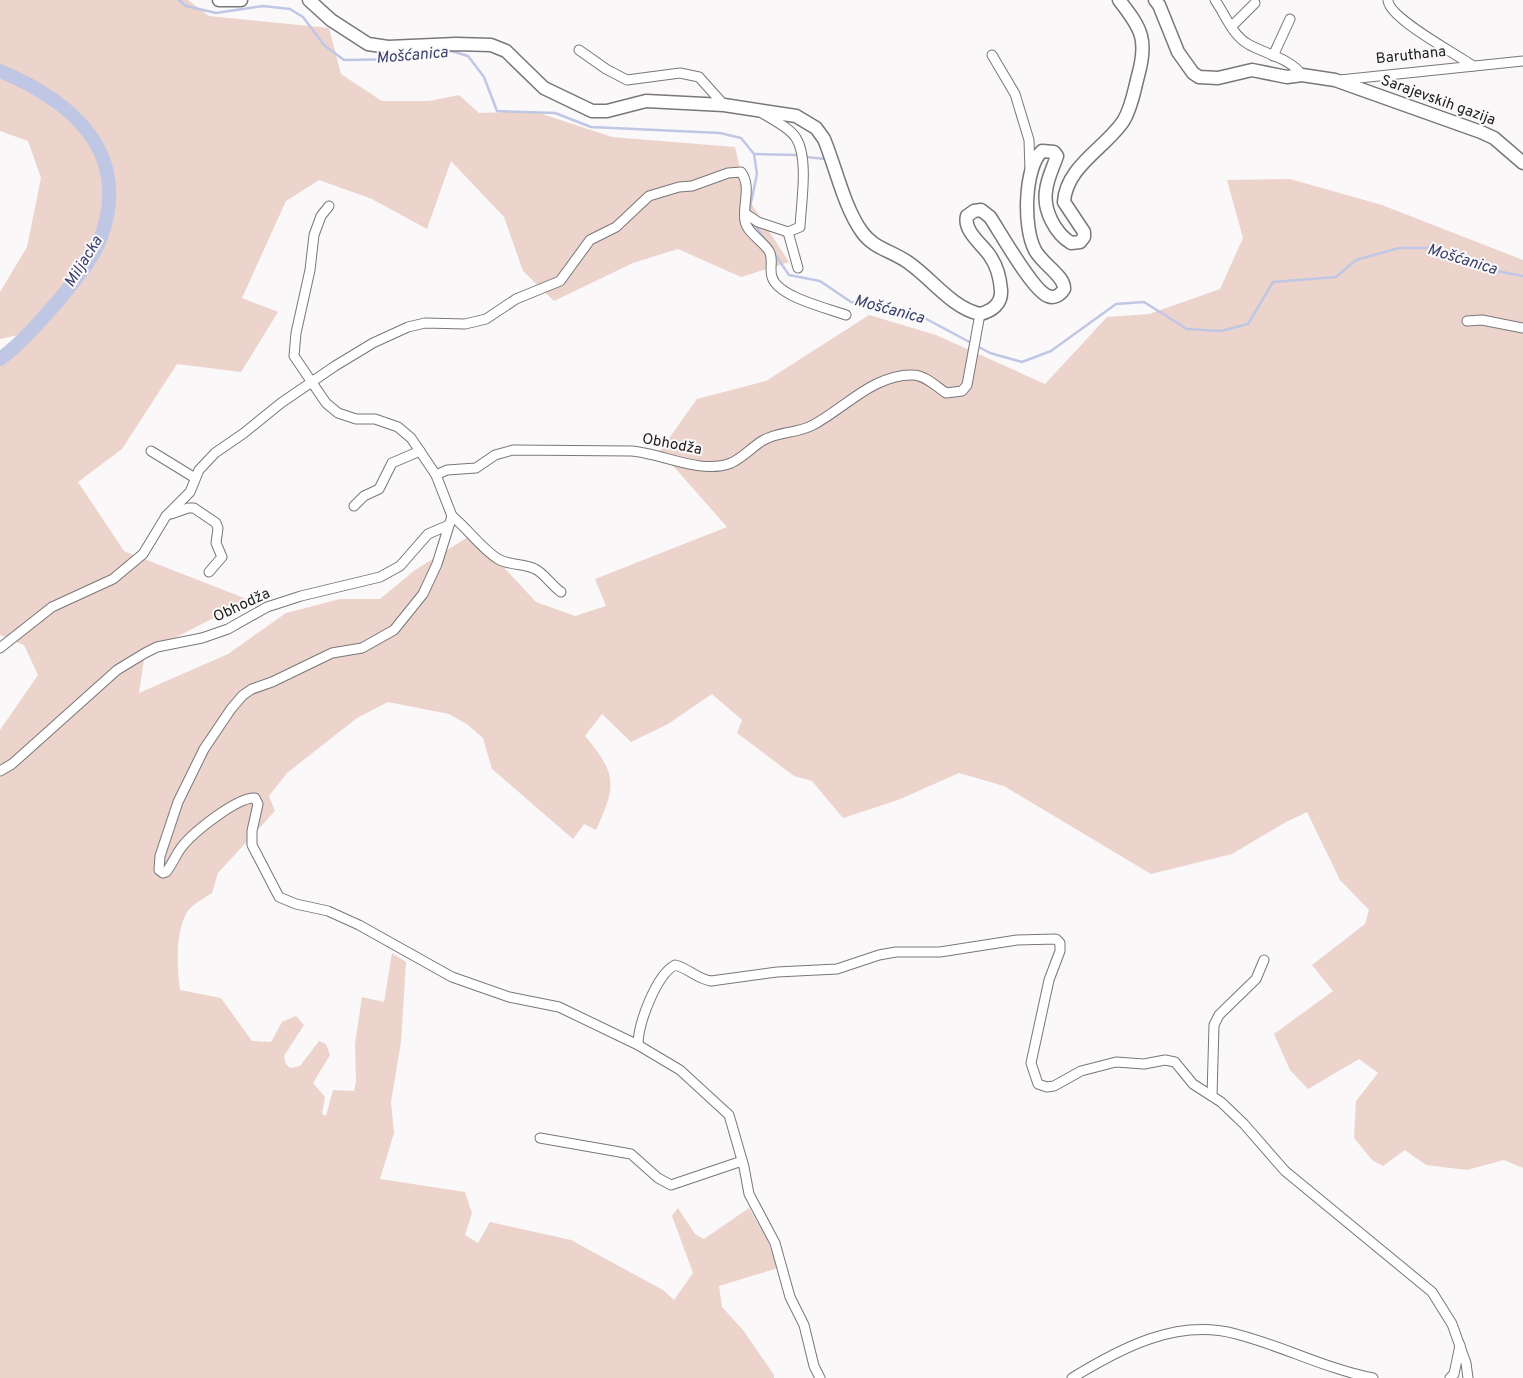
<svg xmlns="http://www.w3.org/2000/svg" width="1523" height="1378" viewBox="0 0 1523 1378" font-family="Overpass,sans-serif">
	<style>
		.green { fill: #ecd3cb }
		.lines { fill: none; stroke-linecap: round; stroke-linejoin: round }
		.stream { stroke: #c0c7e5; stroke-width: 2.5 }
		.river { stroke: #c0c7e5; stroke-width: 14 }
		.minor-casing { stroke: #797779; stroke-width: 11 }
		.secondary-casing { stroke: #797779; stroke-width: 15 }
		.minor { stroke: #fff; stroke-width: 9 }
		.secondary { stroke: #fff; stroke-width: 12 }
		.labels { text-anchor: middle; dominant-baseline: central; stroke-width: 4; stroke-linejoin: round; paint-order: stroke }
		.street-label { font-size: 15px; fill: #212021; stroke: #fbf8fa }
		.water-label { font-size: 16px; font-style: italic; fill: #39416b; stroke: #fbf8fa }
	</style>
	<rect width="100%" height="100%" fill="#fbf8fa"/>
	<path class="green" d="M 0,0 L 188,0 L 209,16 L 329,28 L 341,74 L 382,101 L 429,101 L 459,95 L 479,113 L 533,111 L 612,137 L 735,147 L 747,197 L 789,262 L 741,277 L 678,249 L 633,263 L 554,301 L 523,271 L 504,217 L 451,161 L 427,229 L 372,199 L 319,180 L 286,201 L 242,298 L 278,312 L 241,372 L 177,364 L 122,449 L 78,482 L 124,551 L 249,600 L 145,653 L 139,693 L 228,654 L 286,613 L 340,599 L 380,599 L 415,570 L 473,534 L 536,602 L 575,616 L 606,606 L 595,579 L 727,527 L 660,451 L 697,399 L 766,381 L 869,315 L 936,335 L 1045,384 L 1107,317 L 1149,314 L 1220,289 L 1243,238 L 1227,180 L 1290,179 L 1382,205 L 1523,260 L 1523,1168 L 1504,1160 L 1467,1170 L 1426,1165 L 1405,1150 L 1383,1166 L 1372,1160 L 1354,1138 L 1356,1101 L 1378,1073 L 1359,1059 L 1308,1089 L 1290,1070 L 1274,1034 L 1333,991 L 1312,965 L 1365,924 L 1369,910 L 1340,880 L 1307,812 L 1286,822 L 1232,854 L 1151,874 L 1004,786 L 959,773 L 898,800 L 843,818 L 812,781 L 794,776 L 737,733 L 742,720 L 712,694 L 668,724 L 631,742 L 602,714 L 585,736 C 618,775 616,786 596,830 L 584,824 L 573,839 L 492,769 L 483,738 L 468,725 L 449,714 L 388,702 L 357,718 L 287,773 L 269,796 L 275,811 L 218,873 L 212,893 C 205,898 191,905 187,912 C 175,934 177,966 180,990 L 221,998 L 252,1041 L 271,1042 L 282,1022 L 296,1016 L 304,1025 L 284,1056 L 286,1064 L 290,1068 L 300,1066 L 319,1041 L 326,1044 L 330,1055 L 313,1083 L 325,1097 L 322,1114 L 326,1116 L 333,1090 L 354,1091 L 356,1082 L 355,1044 L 362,997 L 384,1002 L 392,953 L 406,962 L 401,1042 L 391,1102 L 394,1133 L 380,1179 L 465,1192 L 472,1213 L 465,1235 L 478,1243 L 490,1222 L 571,1240 L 663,1290 L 674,1300 L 693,1273 L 672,1216 L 678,1208 L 695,1234 L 704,1239 L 749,1208 L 767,1239 L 778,1268 L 719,1286 L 722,1307 L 743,1330 L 774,1375 L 774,1378 L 0,1378 L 0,730 L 38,675 L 24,645 L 0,635 L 0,359 L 18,335 L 0,339 L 0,292 L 27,247 L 41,178 L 28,141 L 0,131 Z"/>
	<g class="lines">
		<g class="stream">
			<path d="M 179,0 L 186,6 L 216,13 L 263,6 L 290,9 L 303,17 L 324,45 L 344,60 L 407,59 L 451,51 L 468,56 L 484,77 L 497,111 L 555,113 L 591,127 L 720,133 L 741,138 L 754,154 L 757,174 L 749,212"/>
			<path d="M 754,154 L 798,155"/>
			<path d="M 806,157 L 826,159"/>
			<path d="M 755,224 L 765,240"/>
			<path d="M 774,253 L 789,275 L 820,281 L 851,302 L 888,307 L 919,315 L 990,353 L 1022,362 L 1051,351 L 1116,304 L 1144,302 L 1187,329 L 1221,331 L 1248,324 L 1273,282 L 1336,277 L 1356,260 L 1399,248 L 1431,248 L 1470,266 L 1523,276"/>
		</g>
		<path class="river" d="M 0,71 C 71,101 132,152 101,237 C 93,260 74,281 59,300 C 40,321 23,342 0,359"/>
		<g class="minor-casing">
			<g id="minor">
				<path d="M 1215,0 C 1225,14 1232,35 1248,44 C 1265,54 1290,58 1302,75"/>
				<path d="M 1388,0 C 1388,18 1457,54 1473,66"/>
				<path d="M 1232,26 L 1255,3"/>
				<path d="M 579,50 L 606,69 L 627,80 L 680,73 L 699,77 L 724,105"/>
				<path d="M 992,55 L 1015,94 L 1029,140 L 1030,171"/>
				<path d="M 1273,56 L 1290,19"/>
				<path d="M 1340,80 L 1523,61"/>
				<path d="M 329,206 L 321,216 L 314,235 L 310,270 L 296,333 L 294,356 L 326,403 L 338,413 L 356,419 L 375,419 L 398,427 L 411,438 L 436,475 L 452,516 L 437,564 L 423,594 L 394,630 L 362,648 L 332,653 L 272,682 L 252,689 L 243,695 L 231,709 L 204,749 L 178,802 L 160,856 L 159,870 L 163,873 L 166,872 C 172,865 175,856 181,848 C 192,833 237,797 255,798 L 258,804 L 252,831 L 252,845 L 279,897 L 296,904 L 328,911 L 359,925 L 452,977 L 509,997 L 559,1007 L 638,1045 L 680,1070 L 729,1115 L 744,1167 L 749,1194 L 775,1243 L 790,1297 L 804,1325 L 814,1366 L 820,1378"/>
				<path d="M 746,214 L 758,222 L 788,232 L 800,227 C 801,204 809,158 796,138 C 790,128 773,120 762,113"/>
				<path d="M 788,232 L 798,268"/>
				<path d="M 1467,321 L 1482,320 L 1523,328"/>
				<path d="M 151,451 L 195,478"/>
				<path d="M 436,475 L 447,470 L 476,468 L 495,455 L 513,450 L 631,451 C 662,453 700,475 731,463 C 743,458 752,447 762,441 C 778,431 796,434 813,425 C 845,408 874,374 913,375 C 925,375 937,387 946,393 L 962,391 L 967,385 L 980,314"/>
				<path d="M 354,506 L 364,496 L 379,489 L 392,463 L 420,451"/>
				<path d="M 171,514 L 188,508 L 194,508 L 216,523 L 218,528 L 216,543 L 222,557 L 209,572"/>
				<path d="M 452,516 C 468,529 481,548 498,559 C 510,566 524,563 535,569 C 544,573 551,585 561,592"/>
				<path d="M 0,648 L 52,607 L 113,579 L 143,554 L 166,516 L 190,492 L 199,470 L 215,453 L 244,433 L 281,403 L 335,366 L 373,343 L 408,327 L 425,323 L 465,324 L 486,319 L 516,299 L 560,281 L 590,240 L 616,227 L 649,196 L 679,187 L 692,186 L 728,173 L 741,172 C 752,187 742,205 745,221 C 747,233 763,241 769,251 C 774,259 769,268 772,277 C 778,297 827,308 846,315"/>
				<path d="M 0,771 L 12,764 L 117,670 L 145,653 L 157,647 L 202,638 L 228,629 L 267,607 L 301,596 L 380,577 L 400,566 L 428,534 L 449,525"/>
				<path d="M 638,1045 C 638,1024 656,975 675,965 C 688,968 697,979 711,981 L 777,972 L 837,969 L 879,955 L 896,952 L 940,952 L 1017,940 L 1056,939 L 1060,943 L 1060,951 L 1049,980 L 1031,1063 L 1038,1084 L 1047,1087 L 1054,1086 L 1081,1071 L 1116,1062 L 1144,1064 L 1165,1060 L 1175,1062 L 1193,1084 L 1221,1102 L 1244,1124 L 1285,1171 L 1432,1292 L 1452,1324 L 1466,1363 L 1468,1378"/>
				<path d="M 1212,1096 L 1214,1025 L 1219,1015 L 1256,979 L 1264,960"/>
				<path d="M 540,1138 L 631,1154 L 658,1178 L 671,1185 L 742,1161"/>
				<path d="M 1072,1378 C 1121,1348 1177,1318 1236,1334 C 1283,1346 1326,1369 1373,1378"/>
				<path d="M 1450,1378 L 1454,1374 L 1460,1345"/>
			</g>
		</g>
		<g class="secondary-casing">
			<g id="secondary">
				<path d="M 219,0 L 241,0"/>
				<path d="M 309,0 L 331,20 L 368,44 L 388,47 L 456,44 L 491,45 L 506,51 L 544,88 L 592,111 L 607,111 L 646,101 L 724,105 L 796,116 L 816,128 L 824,139 C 836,168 844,207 862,232 C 874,249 893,251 909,263 C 932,279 952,308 980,314 C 992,311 1002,304 1001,290 C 1000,277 997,266 990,256 C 983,245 963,231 967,216 L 974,211 L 981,210 L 990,217 C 1000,232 1033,291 1048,296 C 1055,299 1061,294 1064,289 C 1065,276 1041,263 1035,250 C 1023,228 1024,168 1042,151 L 1054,152 L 1057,156 C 1053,168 1047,179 1046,191 C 1043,210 1055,233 1071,243 L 1080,242 L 1084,237 L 1084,232 L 1064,202 C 1066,166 1107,147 1124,120 C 1132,106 1134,91 1138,76 C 1148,40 1142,29 1119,0"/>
				<path d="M 1155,0 L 1159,5 L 1178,52 L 1193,73 L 1199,77 L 1218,78 L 1252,70 L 1287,77 L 1302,75 L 1335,80 L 1481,132 L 1494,138 L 1523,163"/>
			</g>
		</g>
		<use href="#minor" class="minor"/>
		<use href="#secondary" class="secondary"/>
	</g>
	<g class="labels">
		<g class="street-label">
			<text transform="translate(1411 56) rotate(-6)">Baruthana</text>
			<text transform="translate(1438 101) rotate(20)">Sarajevskih gazija</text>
			<text transform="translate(672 445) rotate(11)">Obhodža</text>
			<text transform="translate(242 606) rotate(-25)">Obhodža</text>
		</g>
		<g class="water-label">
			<text transform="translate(412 56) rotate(-5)">Mošćanica</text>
			<text transform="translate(1462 260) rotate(17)">Mošćanica</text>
			<text transform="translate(84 262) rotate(-58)">Miljacka</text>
			<text transform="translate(889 310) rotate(15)">Mošćanica</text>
		</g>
	</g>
</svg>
